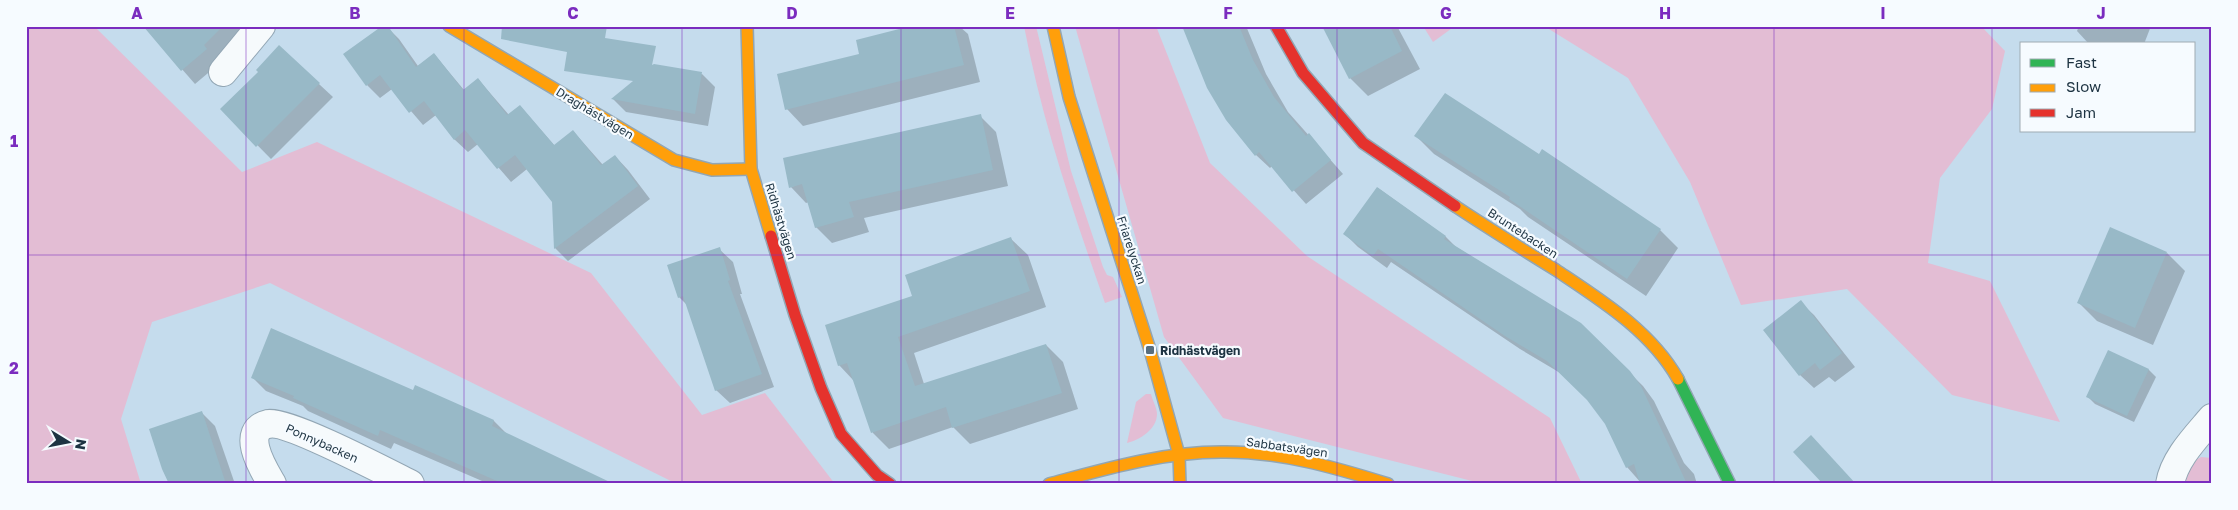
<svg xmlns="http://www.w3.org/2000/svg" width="2238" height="510" viewBox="0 0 2238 510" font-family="'Golos Text',sans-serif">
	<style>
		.green { fill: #e3bdd4 }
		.shadow { fill: #0003 }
		.building { fill: #98b9c7 }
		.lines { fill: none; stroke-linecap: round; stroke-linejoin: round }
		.street-casing { stroke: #92a6b4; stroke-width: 30 }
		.fast-casing { stroke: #92a6b4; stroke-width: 14 }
		.slow-casing { stroke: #92a6b4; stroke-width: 14 }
		.jam-casing { stroke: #92a6b4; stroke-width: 14 }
		.street { stroke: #f6fafc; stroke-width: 28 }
		.fast { stroke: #30b455; stroke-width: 11 }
		.slow { stroke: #ff9f0a; stroke-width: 11 }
		.jam { stroke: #e5322d; stroke-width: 11 }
		.grid { fill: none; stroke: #7b2cbf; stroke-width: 1; stroke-opacity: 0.55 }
		.poi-dot { fill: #586e7e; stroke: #f6fbff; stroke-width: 2 }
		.labels { text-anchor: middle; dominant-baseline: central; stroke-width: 4.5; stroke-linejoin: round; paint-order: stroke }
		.street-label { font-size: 12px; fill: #1d3342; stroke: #f6fbff }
		.poi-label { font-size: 12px; font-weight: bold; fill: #1d3342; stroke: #f6fbff; text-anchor: start }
		.neatline { fill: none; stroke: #7b2cbf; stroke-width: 2 }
		.grid-label { font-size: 16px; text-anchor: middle; font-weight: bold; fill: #7b2cbf }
	</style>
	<rect width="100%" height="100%" fill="#c5dced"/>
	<g class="green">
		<path d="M 26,26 L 98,26 L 97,29 L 242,172 L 317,142 L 591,273 L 702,415 L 765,393 L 835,484 L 677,484 L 270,283 L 152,322 L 121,419 L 141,484 L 26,484 Z"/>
		<path d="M 1024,26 L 1036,26 L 1071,171 L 1103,267 L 1107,275 L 1113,277 L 1122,297 L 1105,303 C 1073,212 1042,121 1024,26 Z"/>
		<path d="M 1075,26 L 1156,26 L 1210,163 L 1307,256 L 1550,418 L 1582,484 L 1484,484 L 1223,418 L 1164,337 Z"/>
		<path d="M 1423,26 L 1455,26 L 1433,42 Z"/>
		<path d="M 1544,26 L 1981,26 L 2005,51 L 1992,109 L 1940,178 L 1928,263 L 1990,281 L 2060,422 L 1952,395 L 1847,289 L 1741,305 L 1690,182 L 1628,78 Z"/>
		<path d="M 1146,394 L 1151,394 C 1152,399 1157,408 1157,414 C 1157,429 1140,440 1127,443 L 1136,402 Z"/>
		<path d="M 2201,457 L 2212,458 L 2212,484 L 2186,484 L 2185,481 L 2192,462 Z"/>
	</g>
	<g class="shadow">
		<path d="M 250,26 L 220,63 L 195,84 L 145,27 Z"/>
		<path d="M 386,26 L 399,39 L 418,66 L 434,54 L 464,90 L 478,79 L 509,115 L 520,106 L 555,146 L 573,131 L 603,165 L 615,156 L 628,170 L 650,199 L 568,261 L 555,248 L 553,202 L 527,169 L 511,182 L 478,144 L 468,152 L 454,139 L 436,115 L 423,125 L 392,89 L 380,98 L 367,85 Z"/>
		<path d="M 916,26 L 959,26 L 968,34 L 980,82 L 803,126 L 787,109 L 861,55 Z"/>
		<path d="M 1183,26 L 1246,26 L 1266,74 L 1288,112 L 1343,174 L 1306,204 L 1272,166 L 1270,168 L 1256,155 L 1227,120 Z"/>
		<path d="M 1323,26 L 1397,26 L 1420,69 L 1368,96 L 1350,78 Z"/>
		<path d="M 2079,26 L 2151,26 L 2144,44 L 2089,44 L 2077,31 Z"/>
		<path d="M 279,47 L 333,97 L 271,159 L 222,109 L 260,72 Z"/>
		<path d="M 702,74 L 715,87 L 708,126 L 626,112 L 613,99 Z"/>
		<path d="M 980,116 L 996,132 L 1008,186 L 864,218 L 869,232 L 832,243 L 816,227 L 809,202 L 806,203 L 791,187 Z"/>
		<path d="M 1416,136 L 1539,156 L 1660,230 L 1678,248 L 1646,296 L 1528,217 L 1520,209 L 1434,154 Z"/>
		<path d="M 1378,188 L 1446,237 L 1456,247 L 1580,324 L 1643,386 L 1654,401 L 1684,463 L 1694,474 L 1697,484 L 1642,484 L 1627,467 L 1606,423 L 1588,400 L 1562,374 L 1520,349 L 1391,262 L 1387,268 L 1358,247 L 1345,234 Z"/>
		<path d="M 1011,239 L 1028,255 L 1046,307 L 914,353 L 924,384 L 1046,345 L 1063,362 L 1078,409 L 970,444 L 953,427 L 889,449 L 873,433 L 854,381 L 839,365 L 914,297 Z"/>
		<path d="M 719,249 L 733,262 L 742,294 L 740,294 L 774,387 L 730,403 L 716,390 L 687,305 L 679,297 Z"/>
		<path d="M 2167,253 L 2185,271 L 2153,345 L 2097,321 L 2079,303 Z"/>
		<path d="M 1800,302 L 1814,315 L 1855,367 L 1835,382 L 1829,377 L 1814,388 L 1800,375 Z"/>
		<path d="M 2109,352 L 2149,370 L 2156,377 L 2134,422 L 2095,404 L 2088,397 Z"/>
		<path d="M 252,377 L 413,392 L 415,387 L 494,421 L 507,434 L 606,484 L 489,484 L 394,443 L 391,449 L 308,411 L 303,406 L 266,391 Z"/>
		<path d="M 202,413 L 215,426 L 235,484 L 170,484 Z"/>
	</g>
	<g class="building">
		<path d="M 143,26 L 223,26 L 204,45 L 207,49 L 181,71 Z"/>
		<path d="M 382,26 L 388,26 L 416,67 L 434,53 L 463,90 L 478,78 L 507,115 L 520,105 L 554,145 L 573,130 L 601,165 L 615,155 L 638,186 L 554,249 L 552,202 L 515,155 L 497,169 L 465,130 L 454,140 L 424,101 L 409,113 L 380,75 L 366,86 L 343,54 Z"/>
		<path d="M 502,26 L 607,26 L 605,38 L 656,46 L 652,65 L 654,64 L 702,72 L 695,114 L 611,99 L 633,81 L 564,71 L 567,52 L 501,39 Z"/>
		<path d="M 911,26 L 954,26 L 964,65 L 785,110 L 777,74 L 859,54 L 856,40 Z"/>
		<path d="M 1182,26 L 1239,26 L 1253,60 L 1274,97 L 1306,136 L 1309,133 L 1331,160 L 1292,192 L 1259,152 L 1255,156 L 1226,120 L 1207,88 Z"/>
		<path d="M 1322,26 L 1390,26 L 1402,51 L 1349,79 Z"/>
		<path d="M 279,45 L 320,83 L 256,147 L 220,109 L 258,72 L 256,70 Z"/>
		<path d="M 1445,93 L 1539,154 L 1542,149 L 1661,229 L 1627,279 L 1509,199 L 1510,197 L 1414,136 Z"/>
		<path d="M 981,114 L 993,170 L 849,202 L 854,217 L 815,228 L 802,184 L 789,188 L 783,158 Z"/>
		<path d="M 1377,187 L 1446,236 L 1444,239 L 1581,323 L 1630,371 L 1641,386 L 1687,484 L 1640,484 L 1634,464 L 1626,468 L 1605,424 L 1587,400 L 1547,361 L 1505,336 L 1378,249 L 1373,256 L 1343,234 Z"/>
		<path d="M 2110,227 L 2167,252 L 2135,328 L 2077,303 Z"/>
		<path d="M 1011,237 L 1030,291 L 898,337 L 915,386 L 1046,344 L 1062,393 L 952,428 L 946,407 L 871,433 L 847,363 L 838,366 L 825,325 L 912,296 L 905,275 Z"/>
		<path d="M 720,247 L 730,280 L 728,281 L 762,374 L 715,391 L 683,296 L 678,298 L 667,265 Z"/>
		<path d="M 1801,300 L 1842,353 L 1820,370 L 1815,363 L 1799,376 L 1763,330 Z"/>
		<path d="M 271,328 L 413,390 L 415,385 L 494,420 L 492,426 L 614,484 L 504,484 L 380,430 L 378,436 L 293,398 L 294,396 L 251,378 Z"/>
		<path d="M 2108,350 L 2149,369 L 2127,416 L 2086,397 Z"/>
		<path d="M 202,411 L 226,484 L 169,484 L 162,469 L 149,429 Z"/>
		<path d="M 1811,435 L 1856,484 L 1823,484 L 1793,452 Z"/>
	</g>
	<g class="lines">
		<g class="street-casing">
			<g id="street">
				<path d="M 223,72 L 261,26"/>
				<path d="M 272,484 C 264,470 239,431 268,424 C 287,420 388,473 410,484"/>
				<path d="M 2170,484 C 2174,459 2196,437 2212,418"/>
			</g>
		</g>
		<g class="fast-casing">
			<path id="fast" d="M 1678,379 L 1730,484"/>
		</g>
		<g class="slow-casing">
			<g id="slow">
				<path d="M 449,26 L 674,160 L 712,170 L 751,169"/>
				<path d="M 747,26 L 751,169 L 771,236"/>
				<path d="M 1053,26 L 1069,97 L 1150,350 L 1179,455 L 1180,484"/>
				<path d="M 1455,206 C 1488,228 1522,249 1556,270 C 1601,300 1651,331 1678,379"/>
				<path d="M 1049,484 C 1105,469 1162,452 1221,452 C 1278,451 1334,467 1388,484"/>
			</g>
		</g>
		<g class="jam-casing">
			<g id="jam">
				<path d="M 1276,26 L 1303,73 L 1363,143 L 1455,206"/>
				<path d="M 771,236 L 795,315 L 821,388 L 841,434 L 877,475 L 890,484"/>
			</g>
		</g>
		<use href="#street" class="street"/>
		<use href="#fast" class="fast"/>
		<use href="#slow" class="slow"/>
		<use href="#jam" class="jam"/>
	</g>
	<path class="grid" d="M 246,26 L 246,484M 464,26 L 464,484M 682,26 L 682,484M 901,26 L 901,484M 1119,26 L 1119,484M 1337,26 L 1337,484M 1556,26 L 1556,484M 1774,26 L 1774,484M 1992,26 L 1992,484M 26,255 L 2212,255"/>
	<rect class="poi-dot" x="1145" y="345" width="10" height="10" rx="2.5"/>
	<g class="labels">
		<g class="street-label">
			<text transform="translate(595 113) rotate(31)">Draghästvägen</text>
			<text transform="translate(781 221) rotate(73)">Ridhästvägen</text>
			<text transform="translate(1523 233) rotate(33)">Bruntebacken</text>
			<text transform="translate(1132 250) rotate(72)">Friarelyckan</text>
			<text transform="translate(322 443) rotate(24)">Ponnybacken</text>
			<text transform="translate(1287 447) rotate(8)">Sabbatsvägen</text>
		</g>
		<g class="poi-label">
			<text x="1160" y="350">Ridhästvägen</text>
		</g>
	</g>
	<rect width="2238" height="510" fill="none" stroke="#f6fbff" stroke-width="55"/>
	<rect x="2020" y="42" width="175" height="90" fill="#f6fbff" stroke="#9fabb3"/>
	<rect x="2030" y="59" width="25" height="8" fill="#30b455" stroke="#9fabb3"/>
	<text x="2066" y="68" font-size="15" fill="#1d3342">Fast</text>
	<rect x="2030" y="84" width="25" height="8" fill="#ff9f0a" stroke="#9fabb3"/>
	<text x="2066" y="92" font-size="15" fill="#1d3342">Slow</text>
	<rect x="2030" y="109" width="25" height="8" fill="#e5322d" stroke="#9fabb3"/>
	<text x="2066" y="118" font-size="15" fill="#1d3342">Jam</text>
	<g transform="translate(68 442) rotate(100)" stroke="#f6fbff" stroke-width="4" paint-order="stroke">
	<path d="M0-4L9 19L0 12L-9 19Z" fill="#1d3342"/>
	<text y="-8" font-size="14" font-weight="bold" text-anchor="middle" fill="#1d3342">N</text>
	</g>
	<rect x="28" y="28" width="2182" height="454" class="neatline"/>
	<g class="grid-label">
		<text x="137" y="19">A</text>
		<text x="355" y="19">B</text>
		<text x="573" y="19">C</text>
		<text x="792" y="19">D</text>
		<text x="1010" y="19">E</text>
		<text x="1228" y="19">F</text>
		<text x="1446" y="19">G</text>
		<text x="1665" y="19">H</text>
		<text x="1883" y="19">I</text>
		<text x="2101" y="19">J</text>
		<text x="14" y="147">1</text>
		<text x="14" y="374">2</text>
	</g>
</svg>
